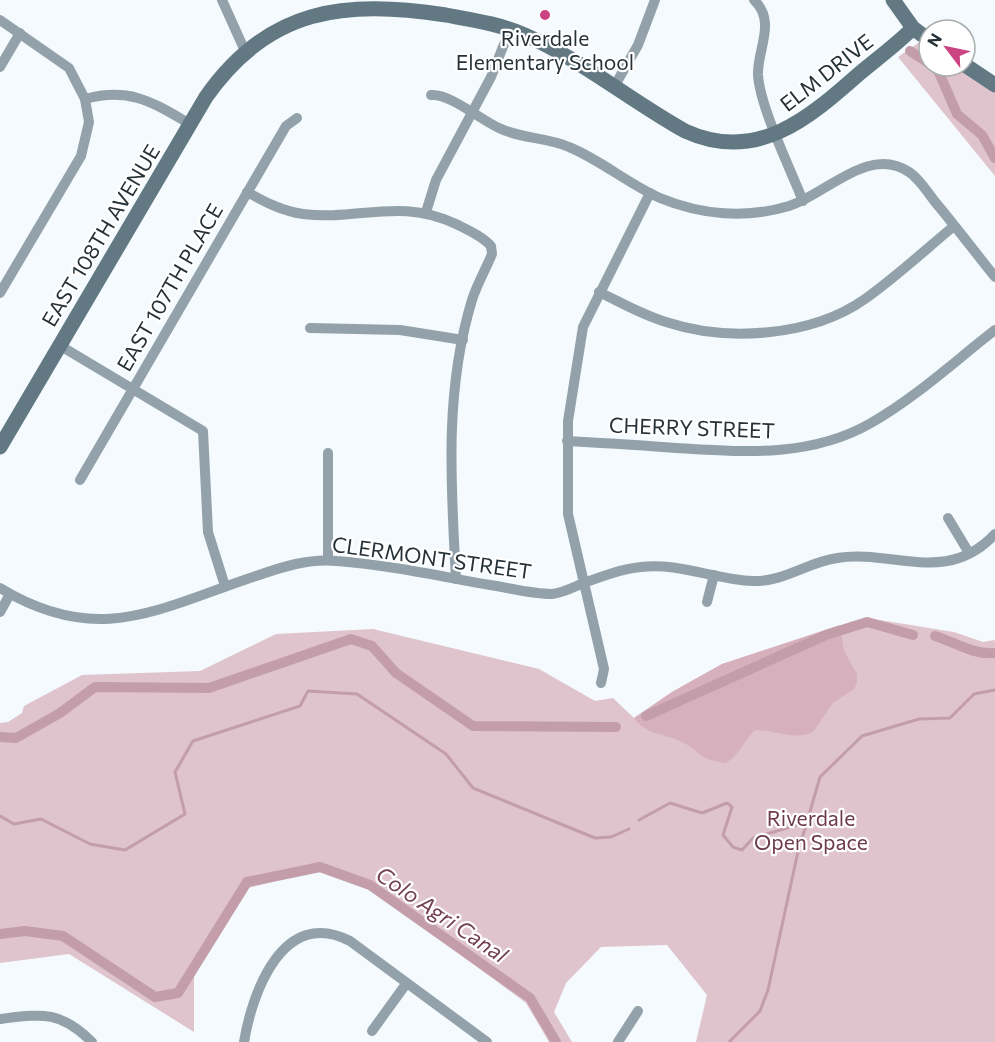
<svg xmlns="http://www.w3.org/2000/svg" width="995" height="1042" viewBox="0 0 995 1042" font-family="Commissioner,sans-serif">
	<style>
		.green { fill: #dfc4cd }
		.forest { fill: #d6b0bd }
		.lines { fill: none; stroke-linecap: round; stroke-linejoin: round }
		.stream { stroke: #c39eaa; stroke-width: 3 }
		.canal { stroke: #c39eaa; stroke-width: 10 }
		.street { stroke: #93a2aa; stroke-width: 10 }
		.secondary { stroke: #627984; stroke-width: 15 }
		.poi-dot { fill: #cb4380; stroke: #fff; stroke-width: 2 }
		.labels { text-anchor: middle; dominant-baseline: central; stroke-width: 4.5; stroke-linejoin: round; paint-order: stroke }
		.poi-label { font-size: 21px; fill: #263238; stroke: #fff }
		.street-label { font-size: 21px; fill: #263238; stroke: #fff }
		.park-label { font-size: 21px; fill: #6c394d; stroke: #fff }
		.water-label { font-size: 22px; font-style: italic; fill: #733f53; stroke: #fff }
	</style>
	<rect width="100%" height="100%" fill="#f4fafd"/>
	<g class="green">
		<path d="M 924,39 L 929,42 L 929,66 L 964,66 L 995,87 L 995,176 L 898,57 Z"/>
		<path d="M 867,618 L 954,632 L 983,642 L 995,640 L 995,1042 L 696,1042 L 707,995 L 667,945 L 601,947 L 566,983 L 554,1012 L 572,1042 L 549,1042 L 526,1003 L 369,887 L 318,871 L 248,888 L 194,976 L 194,1032 L 69,954 L 0,963 L 0,723 L 8,722 L 22,713 L 24,706 L 82,675 L 200,671 L 276,634 L 373,629 L 539,669 L 595,701 L 613,698 L 634,718 L 672,692 L 722,664 Z"/>
	</g>
	<path class="forest" d="M 840,625 L 844,651 L 857,674 L 857,682 L 854,689 L 833,703 L 813,732 C 791,741 777,730 755,730 C 742,743 742,752 726,763 C 697,759 704,754 684,743 C 666,733 647,736 634,718 L 672,692 L 722,664 Z"/>
	<g class="lines">
		<g class="stream">
			<path d="M 0,816 L 14,824 L 41,819 L 90,844 L 125,850 L 185,814 L 175,772 L 193,741 L 300,706 L 308,691 L 357,694 L 446,754 L 473,788 L 595,838 L 611,837 L 629,829"/>
			<path d="M 639,820 L 670,803 L 702,813 L 727,803 L 732,807 L 723,835 L 733,847 L 742,850 L 753,838 L 807,822 L 820,777 L 862,736 L 919,719 L 950,718 L 974,694 L 995,690"/>
			<path d="M 729,1042 L 760,1011 L 768,990 L 799,847 L 807,823"/>
		</g>
		<g class="canal">
			<path d="M 910,51 L 929,63"/>
			<path d="M 934,66 L 937,68 L 957,114 L 982,135 L 995,158"/>
			<path d="M 935,636 C 957,643 973,655 995,653"/>
			<path d="M 646,716 L 826,635 L 867,622 L 913,635"/>
			<path d="M 0,737 L 16,738 L 60,713 L 95,687 L 209,688 L 351,639 L 372,646 L 396,673 L 473,726 L 616,727"/>
			<path d="M 0,934 L 25,931 L 63,936 L 155,997 L 178,993 L 247,882 L 320,867 L 370,885 L 530,998 L 556,1042"/>
		</g>
		<g class="street">
			<path d="M 222,0 L 245,51"/>
			<path d="M 754,0 C 777,22 757,49 758,75 C 760,107 790,168 803,201"/>
			<path d="M 0,20 L 69,68 L 85,99 L 89,122 L 81,156 L 0,293"/>
			<path d="M 0,67 L 20,33"/>
			<path d="M 614,87 L 638,45 L 655,0"/>
			<path d="M 431,95 C 449,93 481,120 499,128 C 521,139 546,137 569,147 C 601,160 628,184 660,198 C 701,215 746,219 789,206 C 827,194 868,145 909,172 C 920,179 927,192 936,203 C 956,227 975,252 995,277"/>
			<path d="M 85,99 C 130,87 152,102 190,124"/>
			<path d="M 247,192 C 265,202 282,211 303,214 C 358,221 400,197 456,224 C 468,230 482,236 491,246 L 492,254 C 486,269 477,284 472,300 C 444,392 451,485 456,579"/>
			<path d="M 426,212 L 436,180 L 491,77 L 510,29"/>
			<path d="M 599,292 C 620,302 642,315 666,322 C 727,342 811,337 865,299 C 896,277 925,250 954,226"/>
			<path d="M 310,328 L 400,330 L 463,340"/>
			<path d="M 59,345 L 203,431 L 208,532 L 225,586"/>
			<path d="M 567,441 C 603,443 639,445 676,448 C 743,452 810,458 871,423 C 915,398 955,361 995,330"/>
			<path d="M 328,453 L 328,560"/>
			<path d="M 80,480 L 286,126 L 297,118"/>
			<path d="M 948,518 L 969,553"/>
			<path d="M 0,588 C 99,648 159,608 256,576 C 282,567 309,558 337,561 C 388,565 439,576 490,585 C 510,588 532,594 552,594 C 562,593 572,588 581,584 C 600,577 621,569 641,567 C 678,562 716,580 753,581 C 784,582 808,562 837,558 C 892,549 947,586 995,534"/>
			<path d="M 707,602 L 714,575"/>
			<path d="M 0,612 L 10,594"/>
			<path d="M 601,683 L 604,669 L 568,514 L 568,421 L 583,327 L 650,193"/>
			<path d="M 0,1019 C 41,1014 60,1010 92,1042"/>
			<path d="M 372,1031 L 406,984"/>
			<path d="M 244,1042 C 252,993 283,906 350,941 L 487,1042"/>
			<path d="M 618,1042 L 638,1011"/>
		</g>
		<g class="secondary">
			<path d="M 893,0 L 913,28 L 929,40"/>
			<path d="M 965,65 L 995,85"/>
			<path d="M 0,447 L 206,97 C 269,7 345,0 446,15 C 473,20 500,24 525,35 C 582,60 631,101 685,131 C 757,164 809,118 860,73 C 878,58 897,44 913,28"/>
		</g>
	</g>
	<circle class="poi-dot" cx="545" cy="15" r="6"/>
	<g class="labels">
		<g class="poi-label">
			<text x="545" y="37">Riverdale<tspan x="545" dy="24">Elementary School</tspan></text>
		</g>
		<g class="street-label">
			<text transform="translate(826 72) rotate(-38)">ELM DRIVE</text>
			<text transform="translate(100 235) rotate(-59)">EAST 108TH AVENUE</text>
			<text transform="translate(169 287) rotate(-60)">EAST 107TH PLACE</text>
			<text transform="translate(692 427) rotate(2)">CHERRY STREET</text>
			<text transform="translate(432 557) rotate(8)">CLERMONT STREET</text>
		</g>
		<g class="park-label">
			<text x="811" y="817">Riverdale<tspan x="811" dy="24">Open Space</tspan></text>
		</g>
		<g class="water-label">
			<text transform="translate(442 914) rotate(34)">Colo Agri Canal</text>
		</g>
	</g>
	<g transform="translate(947 48) rotate(302)"><circle r="28" fill="#ffffff" stroke="#a8adaf" stroke-width="1.5"/>
	<path d="M0-4.5L10 22L0 15L-10 22Z" fill="#cb4380"/>
	<text y="-9" font-size="16" font-weight="bold" text-anchor="middle" fill="#263238">N</text>
	</g>
</svg>
